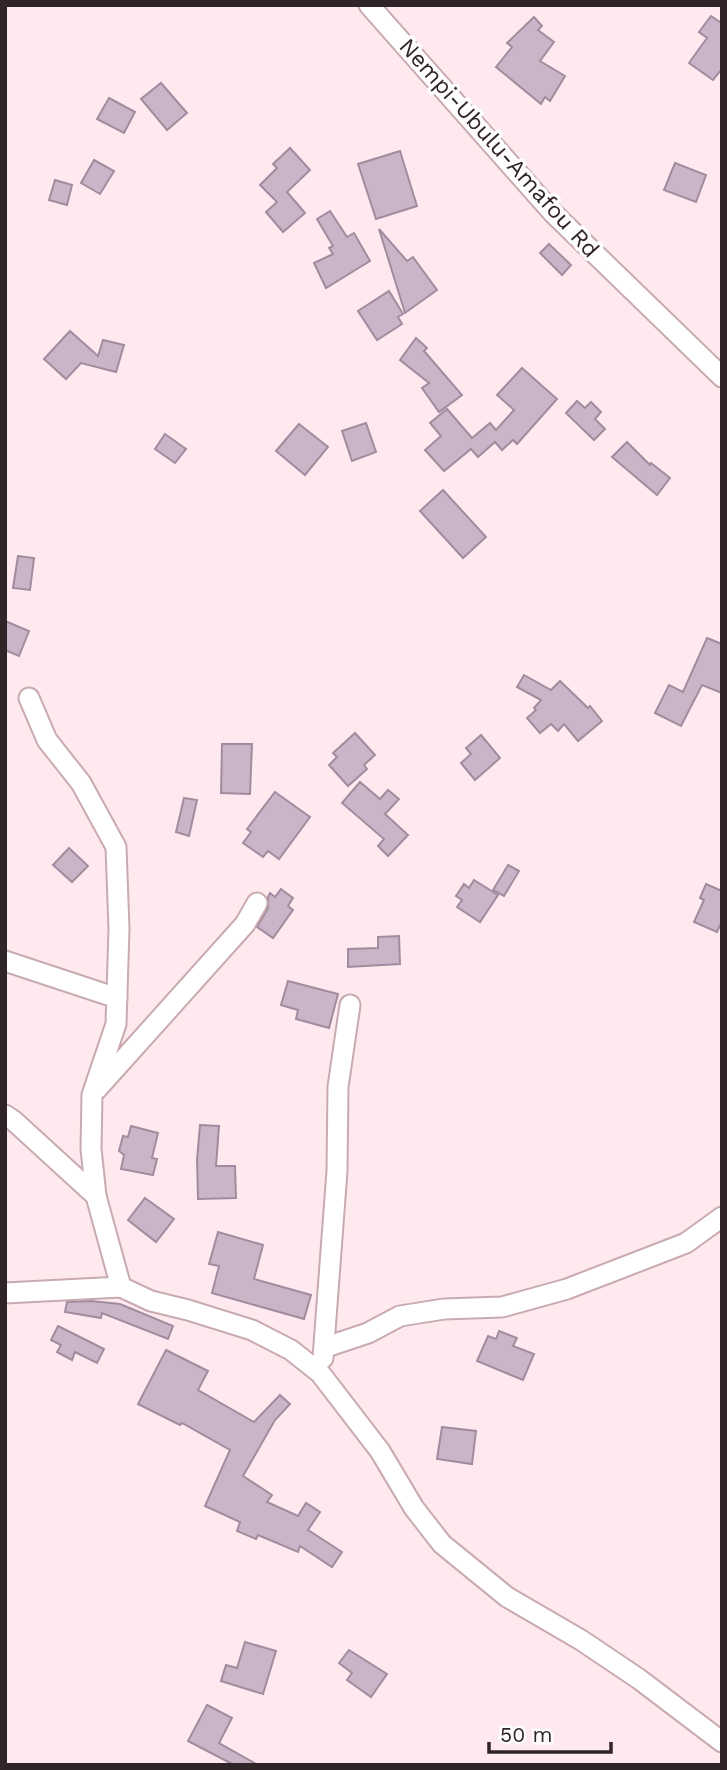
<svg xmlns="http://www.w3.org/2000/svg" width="727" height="1770" viewBox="0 0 727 1770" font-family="'Work Sans',sans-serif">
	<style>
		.building { fill: #cab4c8; stroke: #a18c9f; stroke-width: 2 }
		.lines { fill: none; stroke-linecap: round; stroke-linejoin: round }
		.minor-casing { stroke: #c9aab0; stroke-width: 23 }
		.minor { stroke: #fff; stroke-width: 19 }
		.labels { text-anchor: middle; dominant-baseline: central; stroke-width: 7; stroke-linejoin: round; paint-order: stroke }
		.street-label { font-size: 23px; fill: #302426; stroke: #fdfdfd }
	</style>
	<rect width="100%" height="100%" fill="#feeaee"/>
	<g class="building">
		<path d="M 711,16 L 720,22 L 722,20 L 722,69 L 713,80 L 689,63 L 707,38 L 699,32 Z"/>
		<path d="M 534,17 L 542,26 L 538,30 L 554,42 L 540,61 L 565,76 L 550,101 L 545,97 L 541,104 L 496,67 L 512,47 L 507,43 Z"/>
		<path d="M 161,83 L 187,113 L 167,130 L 141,99 Z"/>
		<path d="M 109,98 L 135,112 L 124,133 L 97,119 Z"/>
		<path d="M 290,148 L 310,170 L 287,192 L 305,213 L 283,232 L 266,212 L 277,202 L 260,185 L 277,168 L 273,164 Z"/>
		<path d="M 400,151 L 417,206 L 376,219 L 358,164 Z"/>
		<path d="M 94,160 L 114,171 L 100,194 L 81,183 Z"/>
		<path d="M 675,163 L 706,175 L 696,202 L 664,190 Z"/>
		<path d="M 55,180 L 72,185 L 67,205 L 49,200 Z"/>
		<path d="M 330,211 L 347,237 L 354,233 L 370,261 L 326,288 L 314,263 L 333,254 L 329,248 L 333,246 L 317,219 Z"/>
		<path d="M 379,229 L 407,261 L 413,257 L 437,290 L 405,313 Z"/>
		<path d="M 549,244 L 571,265 L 562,275 L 540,253 Z"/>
		<path d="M 389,291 L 403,314 L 398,317 L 402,324 L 377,340 L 358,311 Z"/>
		<path d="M 70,331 L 98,356 L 103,340 L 124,345 L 116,372 L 81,363 L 66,379 L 44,359 Z"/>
		<path d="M 416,338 L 427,348 L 424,351 L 462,395 L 439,412 L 422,388 L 429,383 L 400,360 Z"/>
		<path d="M 522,368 L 557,399 L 517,444 L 513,440 L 502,450 L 495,442 L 478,457 L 471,449 L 444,471 L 425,450 L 441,436 L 430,423 L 447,409 L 472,438 L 490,423 L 496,430 L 514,410 L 497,395 Z"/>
		<path d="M 577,401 L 585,408 L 591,402 L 601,412 L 595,419 L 605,429 L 594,440 L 566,413 Z"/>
		<path d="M 366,423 L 376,452 L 352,461 L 342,431 Z"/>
		<path d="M 299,424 L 328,447 L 305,475 L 276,451 Z"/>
		<path d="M 165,434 L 186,449 L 175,463 L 155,449 Z"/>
		<path d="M 627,442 L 650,465 L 651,463 L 670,478 L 657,495 L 612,457 Z"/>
		<path d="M 443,490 L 486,537 L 463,558 L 420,511 Z"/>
		<path d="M 18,556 L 34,558 L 30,590 L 13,588 Z"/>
		<path d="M 5,621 L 29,631 L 19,656 L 5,650 Z"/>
		<path d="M 707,638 L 722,644 L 722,693 L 702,685 L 681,726 L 655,713 L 669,685 L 683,692 Z"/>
		<path d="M 524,675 L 551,690 L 560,681 L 588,708 L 590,706 L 602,721 L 578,741 L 564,724 L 558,731 L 551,724 L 540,733 L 527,718 L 536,710 L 534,708 L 541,700 L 517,687 Z"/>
		<path d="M 355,733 L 375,755 L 364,765 L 367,769 L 348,786 L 329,765 L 337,757 L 333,753 Z"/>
		<path d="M 481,735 L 500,758 L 475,780 L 461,763 L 471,754 L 466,748 Z"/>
		<path d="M 222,744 L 252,744 L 250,794 L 221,793 Z"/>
		<path d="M 360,782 L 380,799 L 388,790 L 399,799 L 385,814 L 408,835 L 388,856 L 378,846 L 384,839 L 342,803 Z"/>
		<path d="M 275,792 L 310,817 L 279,859 L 268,851 L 263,857 L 243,843 L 251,832 L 247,829 Z"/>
		<path d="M 184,798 L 197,800 L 189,836 L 176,832 Z"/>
		<path d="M 69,848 L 88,866 L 72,882 L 53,865 Z"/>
		<path d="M 508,865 L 519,871 L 504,896 L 493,890 Z"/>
		<path d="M 474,880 L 498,895 L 480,922 L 457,907 L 462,900 L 456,896 L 464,884 L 469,888 Z"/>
		<path d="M 706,884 L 722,891 L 722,921 L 717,932 L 694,922 L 704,900 L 700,898 Z"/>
		<path d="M 281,889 L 293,898 L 288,906 L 293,910 L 273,938 L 257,927 L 268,908 L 268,897 L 270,893 L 275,897 Z"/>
		<path d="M 399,936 L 400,964 L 348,967 L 348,949 L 378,948 L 378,937 Z"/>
		<path d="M 288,981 L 338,994 L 329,1028 L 296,1019 L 298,1010 L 281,1005 Z"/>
		<path d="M 200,1125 L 219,1126 L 216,1166 L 235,1166 L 236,1198 L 198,1199 L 197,1160 Z"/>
		<path d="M 131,1126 L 158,1133 L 152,1158 L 157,1159 L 153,1175 L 121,1169 L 124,1155 L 119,1151 L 123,1136 L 128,1137 Z"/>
		<path d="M 145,1198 L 174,1219 L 156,1242 L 128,1220 Z"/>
		<path d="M 218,1232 L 263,1245 L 254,1279 L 311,1295 L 304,1319 L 212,1293 L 219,1266 L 209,1264 Z"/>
		<path d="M 91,1301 L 120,1304 L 173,1326 L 168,1339 L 102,1313 L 101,1318 L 65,1312 L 67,1302 Z"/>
		<path d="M 58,1326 L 104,1349 L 97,1363 L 75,1352 L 72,1360 L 57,1352 L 61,1345 L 51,1340 Z"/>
		<path d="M 499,1331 L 517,1338 L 513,1346 L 534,1354 L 523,1380 L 477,1361 L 488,1336 L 496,1339 Z"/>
		<path d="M 166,1350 L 208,1371 L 198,1390 L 254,1422 L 280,1395 L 290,1404 L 275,1420 L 243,1476 L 272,1495 L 267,1502 L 298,1516 L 306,1503 L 320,1512 L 308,1530 L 342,1552 L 332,1567 L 300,1546 L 298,1552 L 258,1535 L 256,1539 L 237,1531 L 240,1522 L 205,1506 L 230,1450 L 182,1423 L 180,1425 L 138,1404 Z"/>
		<path d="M 442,1427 L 476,1431 L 472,1464 L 437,1459 Z"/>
		<path d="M 245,1642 L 276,1651 L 263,1694 L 221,1681 L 226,1665 L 237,1668 Z"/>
		<path d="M 349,1650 L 387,1674 L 371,1697 L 347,1680 L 352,1673 L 339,1663 Z"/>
		<path d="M 207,1705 L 232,1718 L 219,1743 L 258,1765 L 234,1765 L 188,1741 Z"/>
	</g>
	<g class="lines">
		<g class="minor-casing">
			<g id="minor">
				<path d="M 369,5 L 553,213 L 722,377"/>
				<path d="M 29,698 L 47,740 L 81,783 L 116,847 L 119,929 L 116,1024 L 92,1095 L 91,1149 L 96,1196"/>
				<path d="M 5,961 L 117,998"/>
				<path d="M 97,1089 L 245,924 L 257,903"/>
				<path d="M 5,1115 L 14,1121 L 96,1196 L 121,1287"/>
				<path d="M 5,1293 L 121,1287 L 151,1301 L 188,1310 L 252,1330 L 291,1350 L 320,1373 L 380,1451 L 414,1508 L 442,1544 L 507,1597 L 581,1640 L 639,1679 L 722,1742"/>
				<path d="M 326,1347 L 368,1333 L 400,1316 L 444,1309 L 502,1307 L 567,1289 L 686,1243 L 722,1217"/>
				<path d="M 323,1358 L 337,1171 L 338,1087 L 350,1005"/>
			</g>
		</g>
		<use href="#minor" class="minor"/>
	</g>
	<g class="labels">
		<g class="street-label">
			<text transform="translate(499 148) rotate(48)">Nempi-Ubulu-Amafou Rd</text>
		</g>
	</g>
	<rect width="727" height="1770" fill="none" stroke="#302426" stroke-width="14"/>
	<path d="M489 1742v10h122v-10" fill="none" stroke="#302426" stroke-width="3.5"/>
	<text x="500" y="1742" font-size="21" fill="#302426" stroke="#fdfdfd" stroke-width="5" paint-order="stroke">50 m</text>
</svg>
